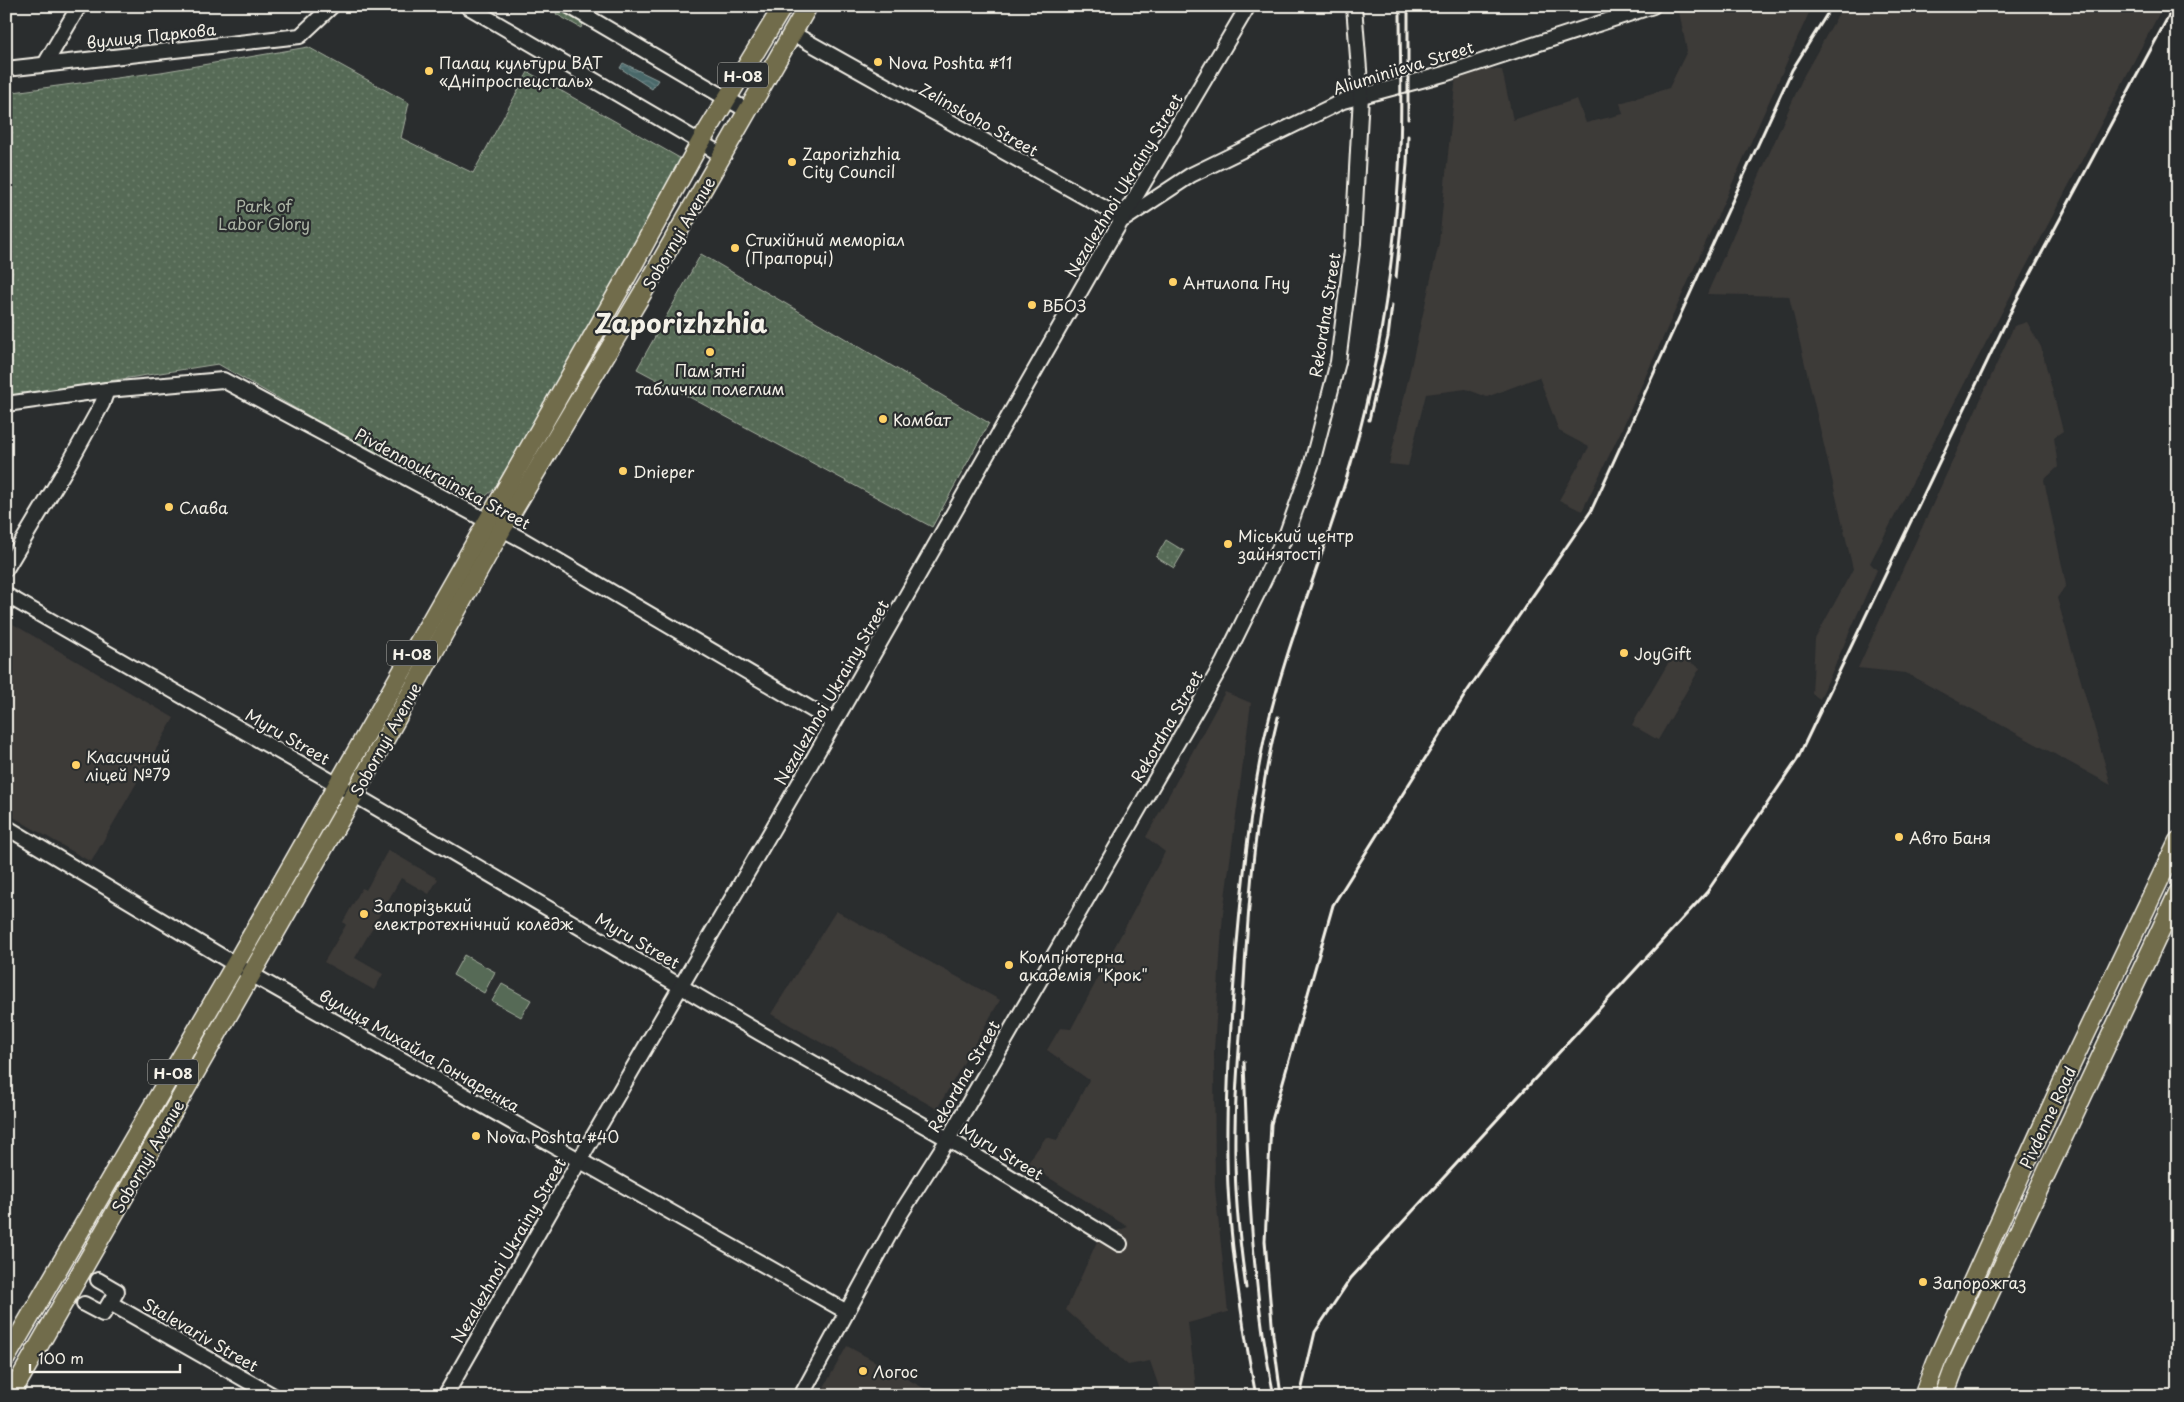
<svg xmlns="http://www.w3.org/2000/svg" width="2184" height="1402" viewBox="0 0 2184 1402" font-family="'Playpen Sans',sans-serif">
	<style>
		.built { fill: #3d3a38 }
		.grass { fill: url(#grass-dots); stroke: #a5ae9f }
		.garden { fill: #566b56; stroke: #a5ae9f }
		.water { fill: url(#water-waves); stroke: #8d9e9c }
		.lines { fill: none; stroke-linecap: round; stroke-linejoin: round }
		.minor-casing { stroke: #f4f1e8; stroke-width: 18 }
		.major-casing { stroke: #f4f1e8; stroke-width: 21 }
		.minor { stroke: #2a2d2e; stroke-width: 14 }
		.major { stroke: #716c4b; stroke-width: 18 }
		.rail { stroke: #f4f1e8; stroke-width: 3 }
		.poi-dot { fill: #ffd166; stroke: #2a2d2e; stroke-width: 2 }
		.labels { text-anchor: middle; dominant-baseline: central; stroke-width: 4.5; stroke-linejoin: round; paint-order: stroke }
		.shield { fill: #2a2d2e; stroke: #b7b6b0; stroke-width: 1 }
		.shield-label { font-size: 15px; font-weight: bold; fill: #f4f1e8 }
		.street-label { font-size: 16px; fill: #f4f1e8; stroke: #2a2d2e }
		.poi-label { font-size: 16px; fill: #f4f1e8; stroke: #2a2d2e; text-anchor: start }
		.park-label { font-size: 16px; fill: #adb5a6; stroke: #2a2d2e }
		.town-label { font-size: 26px; font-weight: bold; fill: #f4f1e8; stroke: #2a2d2e }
	</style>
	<defs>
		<pattern id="grass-dots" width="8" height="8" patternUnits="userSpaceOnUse" patternTransform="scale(1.25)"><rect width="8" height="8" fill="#566b56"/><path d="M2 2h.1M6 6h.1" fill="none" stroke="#6f816e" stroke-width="1.8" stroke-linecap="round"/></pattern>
		<pattern id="water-waves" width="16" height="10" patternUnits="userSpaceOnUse" patternTransform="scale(1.25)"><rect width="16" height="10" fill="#486769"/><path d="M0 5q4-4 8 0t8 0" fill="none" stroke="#637d7e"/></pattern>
	</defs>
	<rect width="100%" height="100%" fill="#2a2d2e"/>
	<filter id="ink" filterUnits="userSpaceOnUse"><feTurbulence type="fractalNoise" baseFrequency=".02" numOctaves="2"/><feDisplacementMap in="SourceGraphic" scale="10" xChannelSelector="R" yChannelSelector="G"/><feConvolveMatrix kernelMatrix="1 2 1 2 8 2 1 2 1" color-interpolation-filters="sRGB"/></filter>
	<g filter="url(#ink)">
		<g class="built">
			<path d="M 1678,6 L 1812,6 L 1621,431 L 1582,511 L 1559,500 L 1589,447 L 1559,431 L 1539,377 L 1487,397 L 1466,389 L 1426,394 L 1408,466 L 1389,464 L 1439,243 L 1456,75 L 1476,68 L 1502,70 L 1513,120 L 1577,99 L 1586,123 L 1623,114 L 1620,103 L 1669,88 L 1687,51 Z"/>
			<path d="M 1843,6 L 2163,6 L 1870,563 L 1877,570 L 1820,699 L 1812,694 L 1815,639 L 1853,569 L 1789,296 L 1707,294 L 1804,75 Z"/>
			<path d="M 2027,322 L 2041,347 L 2063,431 L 2054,437 L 2058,467 L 2044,480 L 2066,585 L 2057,598 L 2111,785 L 1906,673 L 1858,668 L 2014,326 Z"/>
			<path d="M 6,620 L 174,718 L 91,862 L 6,813 Z"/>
			<path d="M 1674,653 L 1700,668 L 1658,740 L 1632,725 Z"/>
			<path d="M 1225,692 L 1251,703 L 1223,913 L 1214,1050 L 1215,1188 L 1228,1312 L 1188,1323 L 1197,1396 L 1162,1396 L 1150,1361 L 1128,1365 L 1066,1310 L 1099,1237 L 1128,1227 L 1027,1164 L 1046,1137 L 1057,1140 L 1089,1080 L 1047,1050 L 1060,1028 L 1071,1029 L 1165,852 L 1146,837 Z"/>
			<path d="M 388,850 L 438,879 L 429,894 L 401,878 L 355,958 L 383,974 L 374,990 L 324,962 L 346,925 L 343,922 L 362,888 L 366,890 Z"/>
			<path d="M 836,911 L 1000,1000 L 937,1109 L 771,1014 Z"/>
			<path d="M 847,1346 L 938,1396 L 819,1396 Z"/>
		</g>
		<g class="grass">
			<path d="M 559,7 L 584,21 L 581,28 L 556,14 Z"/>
			<path d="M 308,47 L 409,103 L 401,138 L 473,173 L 528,72 L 685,161 L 618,283 L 494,489 L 479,502 L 454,488 L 363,447 L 218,364 L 6,397 L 6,93 L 161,72 Z"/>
			<path d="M 701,254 L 989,423 L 932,527 L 637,369 Z"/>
			<path d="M 1166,540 L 1184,551 L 1174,568 L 1156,557 Z"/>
		</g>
		<g class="garden">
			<path d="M 464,955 L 495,972 L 484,993 L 453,975 Z"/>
			<path d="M 502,984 L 531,1000 L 521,1017 L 492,1001 Z"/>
		</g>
		<path class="water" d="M 623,63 L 658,80 L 652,89 L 620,68 Z"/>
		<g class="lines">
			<g class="minor-casing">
				<g id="minor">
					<path d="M 467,6 L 722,155"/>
					<path d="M 569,6 L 748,111"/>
					<path d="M 792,33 L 1124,219"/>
					<path d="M 45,64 L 79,6"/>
					<path d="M 6,69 L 300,36 L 332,6"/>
					<path d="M 1126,218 L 1191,175 L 1343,101 L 1444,74 L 1653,6"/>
					<path d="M 6,404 L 107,390 L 223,380 L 523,540 L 833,722"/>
					<path d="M 6,569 L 71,460 L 102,404 L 107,390"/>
					<path d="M 6,595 L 336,784 L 760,1033 L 948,1139 L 1120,1244"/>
					<path d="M 6,827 L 251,974 L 847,1312"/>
					<path d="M 110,1303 L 274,1396"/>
					<path d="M 84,1304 L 103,1314 L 117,1291 L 98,1280"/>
					<path d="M 445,1396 L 579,1161 L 811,763 L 1098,260 L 1248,6"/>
					<path d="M 801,1396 L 901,1213 L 948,1139 L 1223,663 L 1287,533 L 1312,463 L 1338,362 L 1353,243 L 1361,95 L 1354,6"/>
				</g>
			</g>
			<g class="major-casing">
				<g id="major">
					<path d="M 6,1358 L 236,963 L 622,285 L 700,143 L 783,6"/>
					<path d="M 10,1396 L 354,795 L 502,529 L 655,272 L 808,6"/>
					<path d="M 1923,1396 L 1936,1362 L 2058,1092 L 2178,841"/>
					<path d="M 1944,1396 L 1954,1369 L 2178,893"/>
				</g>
			</g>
			<use href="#minor" class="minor"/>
			<use href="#major" class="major"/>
			<g class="rail">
				<path d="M 1408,119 L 1408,6"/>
				<path d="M 1396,278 L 1407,164 L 1408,136"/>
				<path d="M 1369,420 L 1388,337 L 1392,305"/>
				<path d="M 1244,1062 C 1248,1174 1251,1285 1274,1396"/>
				<path d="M 1246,1288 C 1240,1245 1235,1201 1235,1156 C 1234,1098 1240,1041 1244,983 C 1249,893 1256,804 1278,717"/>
				<path d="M 1256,1396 C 1241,1318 1228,1236 1227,1157 C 1226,1086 1231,1015 1237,944 C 1243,876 1250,808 1264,740 C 1285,646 1324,556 1351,463 C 1380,361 1396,254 1400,148 C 1402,101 1400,54 1400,6"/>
				<path d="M 1281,1396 L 1273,1335 L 1265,1241 L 1271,1124 L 1333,905 L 1468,690 L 1591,511 L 1792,70 L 1832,6"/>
				<path d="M 1300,1396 L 1315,1332 L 1351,1278 L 1707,892 L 1797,760 L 2015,303 L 2174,6"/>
			</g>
		</g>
	</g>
	<g class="poi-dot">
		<circle cx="878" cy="62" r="5"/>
		<circle cx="429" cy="71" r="5"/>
		<circle cx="792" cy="162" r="5"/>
		<circle cx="735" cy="248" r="5"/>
		<circle cx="1173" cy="282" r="5"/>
		<circle cx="1032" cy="305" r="5"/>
		<circle cx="710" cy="352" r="5"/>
		<circle cx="883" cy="419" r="5"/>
		<circle cx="623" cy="471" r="5"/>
		<circle cx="169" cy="507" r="5"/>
		<circle cx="1228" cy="544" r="5"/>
		<circle cx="1624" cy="653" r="5"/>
		<circle cx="76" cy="765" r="5"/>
		<circle cx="1899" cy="837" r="5"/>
		<circle cx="364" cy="914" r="5"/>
		<circle cx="1009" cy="965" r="5"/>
		<circle cx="476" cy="1136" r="5"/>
		<circle cx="1923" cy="1282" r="5"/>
		<circle cx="863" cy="1371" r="5"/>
	</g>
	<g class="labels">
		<g class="shield">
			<rect x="718" y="62.5" width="50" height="25" rx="4"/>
			<rect x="387" y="640.5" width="50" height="25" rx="4"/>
			<rect x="148" y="1059.5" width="50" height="25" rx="4"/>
		</g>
		<g class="shield-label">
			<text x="743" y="75">Н-08</text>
			<text x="412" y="653">Н-08</text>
			<text x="173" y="1072">Н-08</text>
		</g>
		<g class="street-label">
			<text transform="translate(151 35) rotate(-6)">вулиця Паркова</text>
			<text transform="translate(1403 67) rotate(-17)">Aliuminiieva Street</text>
			<text transform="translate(979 119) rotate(29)">Zelinskoho Street</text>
			<text transform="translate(1123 185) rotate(-59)">Nezalezhnoi Ukrainy Street</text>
			<text transform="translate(678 233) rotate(-60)">Sobornyi Avenue</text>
			<text transform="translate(1324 315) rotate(-81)">Rekordna Street</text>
			<text transform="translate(443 478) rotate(28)">Pivdennoukrainska Street</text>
			<text transform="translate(831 692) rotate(-60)">Nezalezhnoi Ukrainy Street</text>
			<text transform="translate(1166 726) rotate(-60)">Rekordna Street</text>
			<text transform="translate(288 736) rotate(30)">Myru Street</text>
			<text transform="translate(385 739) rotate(-61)">Sobornyi Avenue</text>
			<text transform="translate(638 940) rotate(30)">Myru Street</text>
			<text transform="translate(420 1050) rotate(30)">вулиця Михайла Гончаренка</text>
			<text transform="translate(963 1076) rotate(-60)">Rekordna Street</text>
			<text transform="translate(2047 1117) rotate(-65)">Pivdenne Road</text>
			<text transform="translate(1002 1151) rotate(31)">Myru Street</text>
			<text transform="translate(147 1156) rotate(-60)">Sobornyi Avenue</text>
			<text transform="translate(508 1250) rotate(-60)">Nezalezhnoi Ukrainy Street</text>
			<text transform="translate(201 1334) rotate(30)">Stalevariv Street</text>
		</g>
		<g class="poi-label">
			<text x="439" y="62">Палац культури ВАТ<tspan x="439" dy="18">«Дніпроспецсталь»</tspan></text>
			<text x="888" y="62">Nova Poshta #11</text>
			<text x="802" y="153">Zaporizhzhia<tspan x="802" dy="18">City Council</tspan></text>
			<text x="745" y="239">Стихійний меморіал<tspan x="745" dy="18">(Прапорці)</tspan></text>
			<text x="1183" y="282">Антилопа Гну</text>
			<text x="1042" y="305">ВБОЗ</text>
			<text x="710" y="370" text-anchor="middle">Пам'ятні<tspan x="710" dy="18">таблички полеглим</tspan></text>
			<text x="893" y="419">Комбат</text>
			<text x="633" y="471">Dnieper</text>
			<text x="179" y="507">Слава</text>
			<text x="1238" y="535">Міський центр<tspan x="1238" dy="18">зайнятості</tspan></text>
			<text x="1634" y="653">JoyGift</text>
			<text x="86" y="756">Класичний<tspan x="86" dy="18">ліцей №79</tspan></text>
			<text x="1909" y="837">Авто Баня</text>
			<text x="374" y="905">Запорізький<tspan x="374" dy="18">електротехнічний коледж</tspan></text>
			<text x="1019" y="956">Комп'ютерна<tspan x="1019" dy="18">академія "Крок"</tspan></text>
			<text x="486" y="1136">Nova Poshta #40</text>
			<text x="1933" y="1282">Запорожгаз</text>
			<text x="873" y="1371">Логос</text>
		</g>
		<g class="park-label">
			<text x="264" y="205">Park of<tspan x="264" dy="18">Labor Glory</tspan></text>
		</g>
		<g class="town-label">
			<text x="681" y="322">Zaporizhzhia</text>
		</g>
	</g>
	<rect width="2184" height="1402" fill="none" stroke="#2a2d2e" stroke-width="25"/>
	<rect x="12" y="12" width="2159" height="1377" fill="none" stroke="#f4f1e8" stroke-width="2" filter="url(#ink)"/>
	<path d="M30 1364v8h150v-8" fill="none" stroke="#f4f1e8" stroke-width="2.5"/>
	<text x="38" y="1364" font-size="15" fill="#f4f1e8" stroke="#2a2d2e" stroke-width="4" paint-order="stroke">100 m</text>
</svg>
